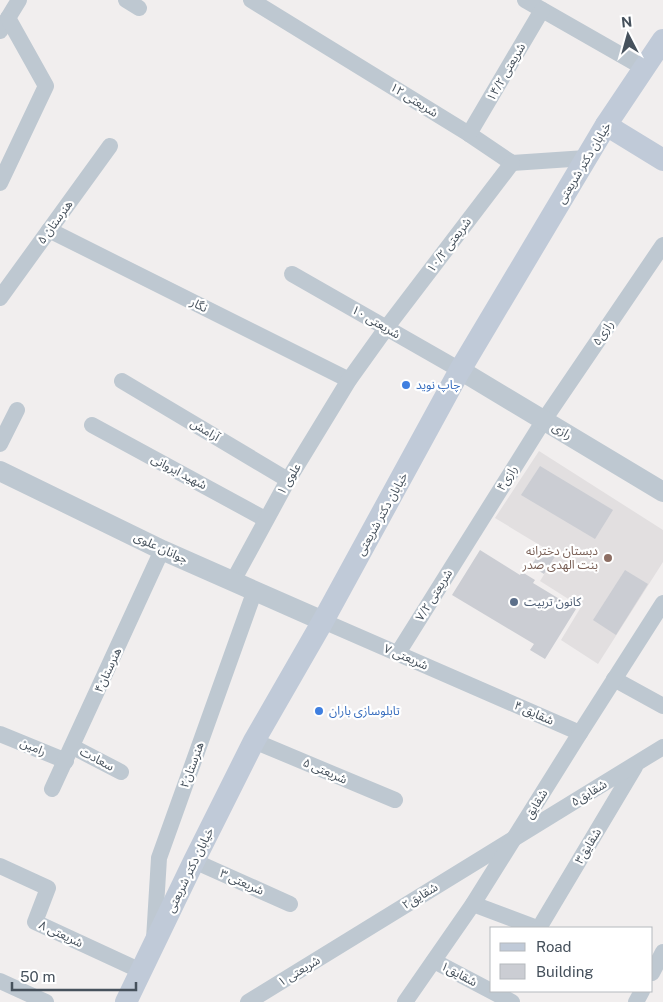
<svg xmlns="http://www.w3.org/2000/svg" width="663" height="1002" viewBox="0 0 663 1002" font-family="'Public Sans','Noto Sans Arabic',sans-serif">
	<style>
		.education { fill: #e2dfe0 }
		.building { fill: #cbcdd3 }
		.lines { fill: none; stroke-linecap: round; stroke-linejoin: round }
		.minor { stroke: #bec8d1; stroke-width: 16 }
		.tertiary { stroke: #bec8d1; stroke-width: 20 }
		.secondary { stroke: #c0cad8; stroke-width: 22 }
		.shop-dot { fill: #3f7fe0; stroke: #fff; stroke-width: 2 }
		.education-dot { fill: #8d6e63; stroke: #fff; stroke-width: 2 }
		.service-dot { fill: #5c6f8a; stroke: #fff; stroke-width: 2 }
		.labels { text-anchor: middle; dominant-baseline: central; stroke-width: 4.5; stroke-linejoin: round; paint-order: stroke }
		.street-label { font-size: 12px; fill: #46515c; stroke: #fff }
		.shop-label { font-size: 12px; fill: #366cbe; stroke: #fff; text-anchor: start }
		.education-label { font-size: 12px; fill: #785e54; stroke: #fff; text-anchor: end }
		.service-label { font-size: 12px; fill: #4e5e75; stroke: #fff; text-anchor: start }
	</style>
	<rect width="100%" height="100%" fill="#f1eeee"/>
	<path class="education" d="M 539,451 L 663,530 L 663,562 L 598,664 L 561,640 L 581,607 L 540,581 L 556,555 L 495,518 Z"/>
	<g class="building">
		<path d="M 540,466 L 613,510 L 595,539 L 521,495 Z"/>
		<path d="M 543,547 L 556,555 L 544,574 L 531,566 Z"/>
		<path d="M 480,550 L 520,575 L 522,572 L 535,580 L 533,583 L 576,609 L 545,659 L 530,650 L 534,644 L 452,595 Z"/>
		<path d="M 625,570 L 648,584 L 616,635 L 593,620 Z"/>
	</g>
	<g class="lines">
		<g class="minor">
			<path d="M 126,0 L 139,8"/>
			<path d="M 251,0 L 469,134 L 512,163 L 586,158"/>
			<path d="M 525,0 L 644,68"/>
			<path d="M 0,31 L 19,0"/>
			<path d="M 469,134 L 542,10"/>
			<path d="M 0,183 L 46,86 L 8,18"/>
			<path d="M 49,230 L 349,380"/>
			<path d="M 292,274 L 460,370"/>
			<path d="M 0,298 L 110,146"/>
			<path d="M 122,381 L 288,480"/>
			<path d="M 92,425 L 265,519"/>
			<path d="M 0,444 L 17,410"/>
			<path d="M 233,581 L 288,480 L 349,380 L 387,327 L 512,163"/>
			<path d="M 323,621 L 580,733"/>
			<path d="M 398,653 L 544,420 L 663,245"/>
			<path d="M 614,679 L 663,706"/>
			<path d="M 0,734 L 66,761"/>
			<path d="M 254,741 L 395,800"/>
			<path d="M 73,747 L 121,772"/>
			<path d="M 52,789 L 162,550"/>
			<path d="M 194,861 L 290,904"/>
			<path d="M 0,866 L 48,888 L 35,922 L 141,971"/>
			<path d="M 473,904 L 537,928"/>
			<path d="M 539,928 L 635,767"/>
			<path d="M 154,939 L 159,858 L 255,590"/>
			<path d="M 434,961 L 512,1002"/>
			<path d="M 652,973 L 663,952"/>
			<path d="M 0,981 L 46,1002"/>
			<path d="M 248,1002 L 663,747"/>
			<path d="M 405,1002 L 473,904 L 580,733 L 663,603"/>
			<path d="M 636,1002 L 642,991"/>
		</g>
		<g class="tertiary">
			<path d="M 460,370 L 663,492"/>
			<path d="M 0,471 L 162,550 L 323,621"/>
		</g>
		<g class="secondary">
			<path d="M 606,125 L 663,160"/>
			<path d="M 126,1002 L 194,861 L 254,741 L 323,621 L 460,370 L 606,125 L 663,40"/>
		</g>
	</g>
	<g class="shop-dot">
		<circle cx="406" cy="385" r="5"/>
		<circle cx="319" cy="711" r="5"/>
	</g>
	<circle class="education-dot" cx="608" cy="558" r="5"/>
	<circle class="service-dot" cx="514" cy="602" r="5"/>
	<g class="labels">
		<g class="street-label">
			<text transform="translate(506 72) rotate(-60)">شریعتی ۱۴/۲</text>
			<text transform="translate(414 100) rotate(32)">شریعتی ۱۲</text>
			<text transform="translate(584 163) rotate(-59)">خیابان دکتر شریعتی</text>
			<text transform="translate(55 222) rotate(-54)">هنرستان ۵</text>
			<text transform="translate(449 245) rotate(-53)">شریعتی ۱۰/۲</text>
			<text transform="translate(199 305) rotate(27)">نگار</text>
			<text transform="translate(376 322) rotate(30)">شریعتی ۱۰</text>
			<text transform="translate(603 333) rotate(-56)">رازی۵</text>
			<text transform="translate(205 430) rotate(31)">آرامش</text>
			<text transform="translate(562 431) rotate(31)">رازی</text>
			<text transform="translate(179 472) rotate(28)">شهید ایروانی</text>
			<text transform="translate(507 478) rotate(-58)">رازی۴</text>
			<text transform="translate(289 479) rotate(-59)">علوی ۱</text>
			<text transform="translate(382 514) rotate(-61)">خیابان دکتر شریعتی</text>
			<text transform="translate(161 548) rotate(25)">جوانان علوی</text>
			<text transform="translate(434 595) rotate(-58)">شریعتی ۷/۲</text>
			<text transform="translate(406 657) rotate(23)">۷ شریعتی</text>
			<text transform="translate(108 670) rotate(-65)">هنرستان۴</text>
			<text transform="translate(534 713) rotate(24)">شقایق ۴</text>
			<text transform="translate(33 747) rotate(23)">رامین</text>
			<text transform="translate(97 759) rotate(28)">سعادت</text>
			<text transform="translate(192 765) rotate(-70)">هنرستان۲</text>
			<text transform="translate(325 771) rotate(23)">شریعتی ۵</text>
			<text transform="translate(589 793) rotate(-31)">شقایق۵</text>
			<text transform="translate(536 804) rotate(-58)">شقایق</text>
			<text transform="translate(588 846) rotate(-59)">شقایق۳</text>
			<text transform="translate(190 870) rotate(-64)">خیابان دکتر شریعتی</text>
			<text transform="translate(242 882) rotate(24)">شریعتی ۳</text>
			<text transform="translate(420 896) rotate(-31)">شقایق۲</text>
			<text transform="translate(61 934) rotate(25)">شریعتی ۸</text>
			<text transform="translate(299 971) rotate(-31)">شریعتی ۱</text>
			<text transform="translate(459 974) rotate(28)">شقایق۱</text>
		</g>
		<g class="shop-label">
			<text x="416" y="385">چاپ نوید</text>
			<text x="329" y="711">تابلوسازی باران</text>
		</g>
		<g class="education-label">
			<text x="598" y="551">دبستان دخترانه<tspan x="598" dy="14">بنت الهدی صدر</tspan></text>
		</g>
		<g class="service-label">
			<text x="524" y="602">کانون تربیت</text>
		</g>
	</g>
	<rect x="490" y="927" width="162" height="65" fill="#ffffff" stroke="#b5b9be"/>
	<rect x="500" y="943" width="25" height="8" fill="#c0cad8" stroke="#b5b9be"/>
	<text x="536" y="952" font-size="15" fill="#46515c">Road</text>
	<rect x="500" y="964" width="25" height="15" fill="#cbcdd3" stroke="#b5b9be"/>
	<text x="536" y="977" font-size="15" fill="#46515c">Building</text>
	<g transform="translate(628 35) rotate(354)" stroke="#ffffff" stroke-width="4" paint-order="stroke">
	<path d="M0-4L9 19L0 12L-9 19Z" fill="#46515c"/>
	<text y="-8" font-size="14" font-weight="bold" text-anchor="middle" fill="#46515c">N</text>
	</g>
	<path d="M12 982v8h124v-8" fill="none" stroke="#46515c" stroke-width="2.5"/>
	<text x="20" y="982" font-size="15" fill="#46515c" stroke="#ffffff" stroke-width="4" paint-order="stroke">50 m</text>
</svg>
